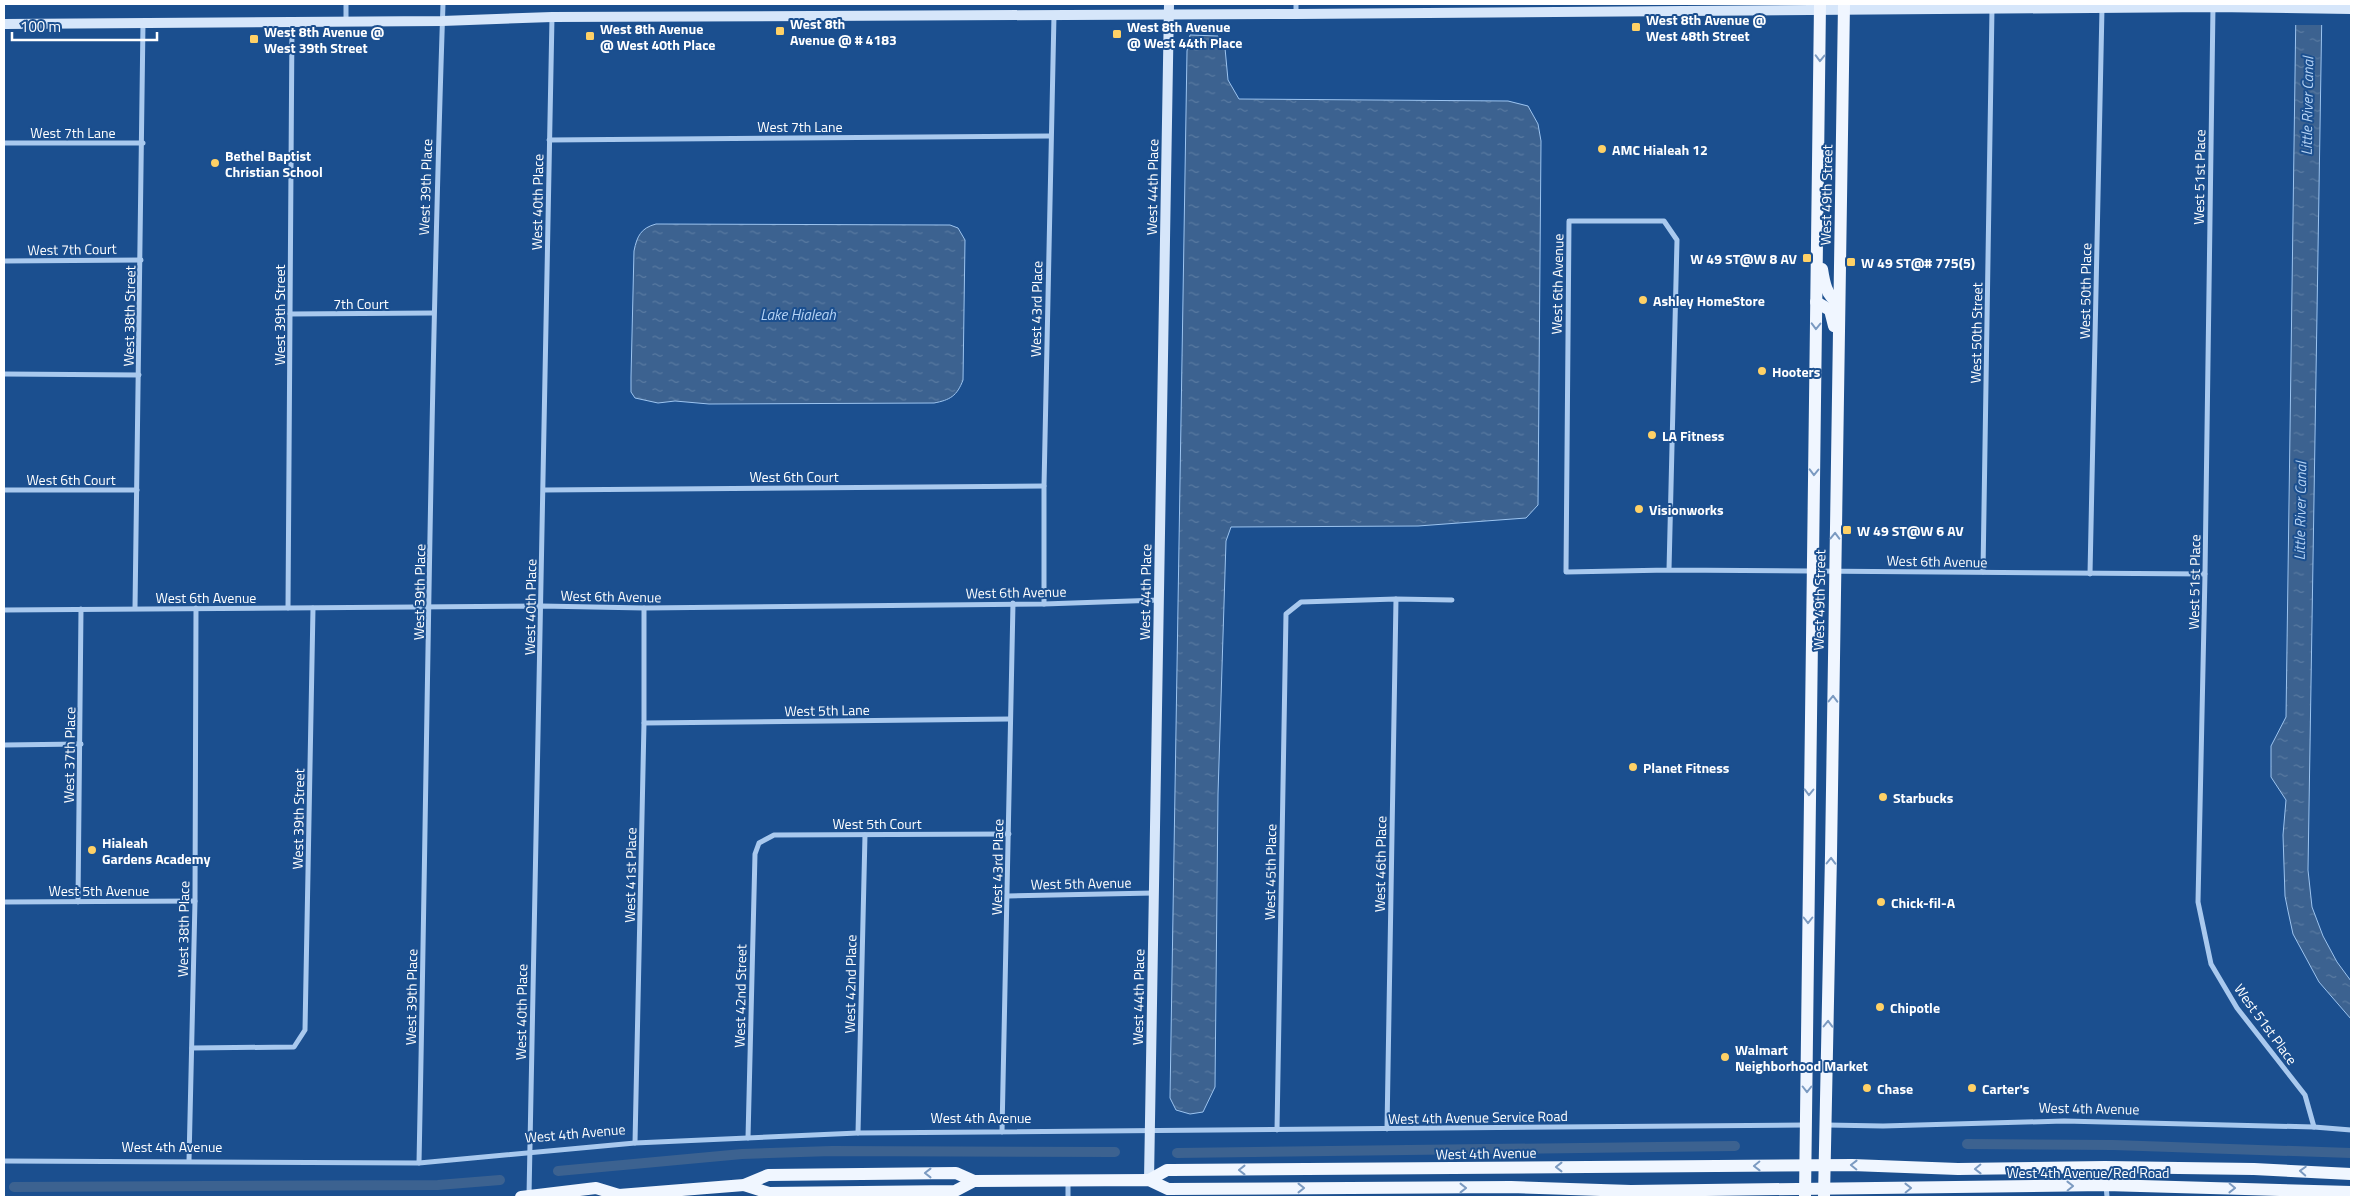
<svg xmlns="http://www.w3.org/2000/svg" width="2355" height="1201" viewBox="0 0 2355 1201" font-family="'Titillium Web',sans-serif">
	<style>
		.water { fill: url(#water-ripples); stroke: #9cc4f0 }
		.pier { fill: #1b4f8f }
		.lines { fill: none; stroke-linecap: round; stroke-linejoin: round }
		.canal { stroke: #3c6290; stroke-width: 10 }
		.street { stroke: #a9c9ee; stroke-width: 5 }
		.secondary { stroke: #d6e6fa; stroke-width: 10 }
		.primary { stroke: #f0f6ff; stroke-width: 12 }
		.oneway { stroke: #7b9ac1 }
		.poi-dot { fill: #ffd166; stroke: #1b4f8f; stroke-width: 2 }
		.labels { text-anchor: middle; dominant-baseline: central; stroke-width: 4; stroke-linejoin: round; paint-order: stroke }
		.poi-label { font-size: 14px; font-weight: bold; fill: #fff; stroke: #1b4f8f; text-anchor: start }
		.street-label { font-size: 14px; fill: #fff; stroke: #1b4f8f }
		.water-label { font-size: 15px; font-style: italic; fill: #b5d3f5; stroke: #1b4f8f }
	</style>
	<defs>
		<pattern id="water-ripples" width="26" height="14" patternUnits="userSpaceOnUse" patternTransform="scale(1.25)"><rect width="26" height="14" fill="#3c6290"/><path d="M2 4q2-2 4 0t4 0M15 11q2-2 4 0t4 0" fill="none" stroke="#597aa1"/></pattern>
	</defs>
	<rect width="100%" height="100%" fill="#1b4f8f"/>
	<g class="water">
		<path d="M 2296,4 L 2322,4 L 2308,870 L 2312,907 L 2323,936 L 2337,962 L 2351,981 L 2351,1019 L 2319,982 L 2293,934 L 2288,911 L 2285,896 L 2283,835 L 2286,800 L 2271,777 L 2271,746 L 2286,717 Z"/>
		<path d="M 1190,35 L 1218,36 L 1225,48 L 1228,80 L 1239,99 L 1508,101 L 1528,106 L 1538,124 L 1541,141 L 1538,505 L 1526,518 L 1418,526 L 1231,527 L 1226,541 L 1218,794 L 1215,1087 L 1203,1112 L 1190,1114 L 1176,1110 L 1170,1098 L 1187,51 Z"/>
		<path d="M 656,224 L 950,225 L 958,228 L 965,240 L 963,380 C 957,396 950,400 934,403 L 709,404 L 675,401 L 658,403 L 635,398 L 631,392 L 631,377 L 634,251 C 637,236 641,228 656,224 Z"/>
	</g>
	<rect class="pier" x="2294" y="4" width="31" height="21"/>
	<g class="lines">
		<g class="canal">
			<path d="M 1967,1144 L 2113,1145 L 2351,1153"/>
			<path d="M 1177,1153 L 1735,1146"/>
			<path d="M 558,1171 L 742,1154 L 832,1151 L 1115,1152"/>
			<path d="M 14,1187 L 438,1185 L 500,1180"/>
		</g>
		<g class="street">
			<path d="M 346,4 L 346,21"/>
			<path d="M 2213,6 L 2205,574 L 2198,902 L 2211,964 L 2237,1008 L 2305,1095 L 2314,1127"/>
			<path d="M 1296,14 L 1296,4"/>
			<path d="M 549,140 L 1050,136"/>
			<path d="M 4,143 L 143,143"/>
			<path d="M 4,261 L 141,260"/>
			<path d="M 290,314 L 433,313"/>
			<path d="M 4,374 L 139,375"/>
			<path d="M 4,490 L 137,490"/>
			<path d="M 544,490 L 1044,486"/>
			<path d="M 1669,570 L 1566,572 L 1569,221 L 1664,221 L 1677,240 L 1669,570 L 2205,574"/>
			<path d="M 1983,572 L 1992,8"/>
			<path d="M 2090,574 L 2102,8"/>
			<path d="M 1044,604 L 1044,486 L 1054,15"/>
			<path d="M 135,608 L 143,23"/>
			<path d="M 288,608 L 292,22"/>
			<path d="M 4,610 L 542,606 L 644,608 L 1044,604 L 1159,600"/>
			<path d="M 644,723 L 1010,719"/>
			<path d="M 4,745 L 81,744"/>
			<path d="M 1008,896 L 1154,893"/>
			<path d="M 4,902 L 195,901"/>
			<path d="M 78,902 L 81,609"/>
			<path d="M 192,1048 L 294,1047 L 305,1030 L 313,608"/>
			<path d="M 1827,1125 L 1883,1126 L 2064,1121 L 2314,1127 L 2351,1130"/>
			<path d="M 1387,1129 L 1396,599"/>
			<path d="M 1277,1130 L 1286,614 L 1301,602 L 1396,599 L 1452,600"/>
			<path d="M 1002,1132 L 1013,603"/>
			<path d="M 858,1133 L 865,835"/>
			<path d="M 748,1138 L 755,854 L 759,843 L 774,835 L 1009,834"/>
			<path d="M 635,1143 L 644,723 L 644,608"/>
			<path d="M 4,1161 L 419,1163 L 635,1143 L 858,1133 L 1805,1125"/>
			<path d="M 189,1161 L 195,901 L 196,608"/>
			<path d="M 419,1163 C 427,776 430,390 443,4"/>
			<path d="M 1068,1181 L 1068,1197"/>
			<path d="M 2106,1185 L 2107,1197"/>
			<path d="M 529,1196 L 552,17"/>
		</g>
		<g class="secondary">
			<path d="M 4,24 L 442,21 L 552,17 L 1296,14 L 2213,7 L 2351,9"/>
			<path d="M 1149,1180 L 1169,4"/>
		</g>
		<g class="primary">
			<path d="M 1822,269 C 1824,282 1826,296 1839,303"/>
			<path d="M 1816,302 L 1830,310 L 1834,326"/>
			<path d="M 1149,1180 L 1167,1170 L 1172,1170 L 1852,1165 L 1958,1169 L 2105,1167 L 2254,1169 L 2351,1174"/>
			<path d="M 744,1185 L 769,1193 L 955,1191 L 974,1181 L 1149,1180 L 1168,1189 L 1511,1187 L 1631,1191 L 2106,1185 L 2351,1192"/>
			<path d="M 1805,1196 L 1820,4"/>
			<path d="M 521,1197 L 596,1188 L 619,1195 L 744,1185 L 768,1175 L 956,1173 L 974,1181"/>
			<path d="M 1824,1197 L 1831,855 L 1844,4"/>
		</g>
	</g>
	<defs><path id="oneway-chevron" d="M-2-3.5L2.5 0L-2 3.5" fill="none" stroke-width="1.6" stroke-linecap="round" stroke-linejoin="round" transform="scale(1.25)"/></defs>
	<g class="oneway">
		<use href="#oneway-chevron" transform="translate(1820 58) rotate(91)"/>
		<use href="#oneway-chevron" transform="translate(1816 326) rotate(91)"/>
		<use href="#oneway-chevron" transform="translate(1814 472) rotate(91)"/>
		<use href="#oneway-chevron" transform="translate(1835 536) rotate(-89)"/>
		<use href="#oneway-chevron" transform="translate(1833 699) rotate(-89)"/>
		<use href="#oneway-chevron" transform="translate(1809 792) rotate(91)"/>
		<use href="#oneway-chevron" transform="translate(1831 861) rotate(-89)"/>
		<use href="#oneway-chevron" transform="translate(1808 920) rotate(90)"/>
		<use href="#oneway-chevron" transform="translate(1828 1024) rotate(-89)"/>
		<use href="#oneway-chevron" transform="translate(1807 1089) rotate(90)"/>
		<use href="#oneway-chevron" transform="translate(1854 1165) rotate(-179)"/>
		<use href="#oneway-chevron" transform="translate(1757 1166) rotate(179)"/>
		<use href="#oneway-chevron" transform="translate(1559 1167) rotate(-180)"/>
		<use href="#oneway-chevron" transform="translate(1978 1169) rotate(179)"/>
		<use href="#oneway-chevron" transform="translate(1242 1170) rotate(180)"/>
		<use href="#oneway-chevron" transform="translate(2303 1171) rotate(-177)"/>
		<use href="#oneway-chevron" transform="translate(928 1173) rotate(180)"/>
		<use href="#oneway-chevron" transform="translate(2070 1186) rotate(-1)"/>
		<use href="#oneway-chevron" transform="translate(1301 1188)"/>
		<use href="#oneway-chevron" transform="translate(1463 1188)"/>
		<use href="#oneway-chevron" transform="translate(1908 1188) rotate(-1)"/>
		<use href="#oneway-chevron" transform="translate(2232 1188) rotate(1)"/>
	</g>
	<g class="poi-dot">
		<rect x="1631" y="22" width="10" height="10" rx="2.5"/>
		<rect x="775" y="26" width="10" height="10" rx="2.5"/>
		<rect x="1112" y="29" width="10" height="10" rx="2.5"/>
		<rect x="585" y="31" width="10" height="10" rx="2.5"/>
		<rect x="249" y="34" width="10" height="10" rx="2.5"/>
		<circle cx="1602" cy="149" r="5"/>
		<circle cx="215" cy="163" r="5"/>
		<rect x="1802" y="253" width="10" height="10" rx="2.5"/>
		<rect x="1846" y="257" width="10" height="10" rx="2.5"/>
		<circle cx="1643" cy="300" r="5"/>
		<circle cx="1762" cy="371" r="5"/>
		<circle cx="1652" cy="435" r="5"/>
		<circle cx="1639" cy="509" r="5"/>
		<rect x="1842" y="525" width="10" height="10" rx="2.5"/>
		<circle cx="1633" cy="767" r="5"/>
		<circle cx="1883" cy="797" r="5"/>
		<circle cx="92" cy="850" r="5"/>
		<circle cx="1881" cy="902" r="5"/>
		<circle cx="1880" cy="1007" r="5"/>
		<circle cx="1725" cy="1057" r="5"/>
		<circle cx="1867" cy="1088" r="5"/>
		<circle cx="1972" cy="1088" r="5"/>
	</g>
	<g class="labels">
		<g class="poi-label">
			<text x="1646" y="19">West 8th Avenue @<tspan x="1646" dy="16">West 48th Street</tspan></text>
			<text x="790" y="23">West 8th<tspan x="790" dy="16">Avenue @ # 4183</tspan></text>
			<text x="1127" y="26">West 8th Avenue<tspan x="1127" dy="16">@ West 44th Place</tspan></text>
			<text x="600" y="28">West 8th Avenue<tspan x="600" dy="16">@ West 40th Place</tspan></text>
			<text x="264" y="31">West 8th Avenue @<tspan x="264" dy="16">West 39th Street</tspan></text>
			<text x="1612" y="149">AMC Hialeah 12</text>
			<text x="225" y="155">Bethel Baptist<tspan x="225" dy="16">Christian School</tspan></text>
			<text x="1797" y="258" text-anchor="end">W 49 ST@W 8 AV</text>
			<text x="1861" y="262">W 49 ST@# 775(5)</text>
			<text x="1653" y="300">Ashley HomeStore</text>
			<text x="1772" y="371">Hooters</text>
			<text x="1662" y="435">LA Fitness</text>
			<text x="1649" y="509">Visionworks</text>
			<text x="1857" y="530">W 49 ST@W 6 AV</text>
			<text x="1643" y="767">Planet Fitness</text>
			<text x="1893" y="797">Starbucks</text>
			<text x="102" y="842">Hialeah<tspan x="102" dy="16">Gardens Academy</tspan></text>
			<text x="1891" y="902">Chick-fil-A</text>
			<text x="1890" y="1007">Chipotle</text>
			<text x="1735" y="1049">Walmart<tspan x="1735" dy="16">Neighborhood Market</tspan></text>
			<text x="1877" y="1088">Chase</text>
			<text x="1982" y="1088">Carter's</text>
		</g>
		<g class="street-label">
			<text x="800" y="126">West 7th Lane</text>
			<text x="73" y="132">West 7th Lane</text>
			<text transform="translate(2199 177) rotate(-89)">West 51st Place</text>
			<text transform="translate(425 187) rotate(-88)">West 39th Place</text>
			<text transform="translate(1152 187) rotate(-89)">West 44th Place</text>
			<text transform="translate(1826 195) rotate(-89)">West 49th Street</text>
			<text transform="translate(537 202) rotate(-89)">West 40th Place</text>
			<text transform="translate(72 249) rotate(-1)">West 7th Court</text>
			<text transform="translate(1557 284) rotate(-89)">West 6th Avenue</text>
			<text transform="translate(2085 291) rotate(-89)">West 50th Place</text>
			<text x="361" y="303">7th Court</text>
			<text transform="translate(1036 309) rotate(-89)">West 43rd Place</text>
			<text transform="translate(279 315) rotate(-90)">West 39th Street</text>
			<text transform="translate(129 316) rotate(-89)">West 38th Street</text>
			<text transform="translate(1976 333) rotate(-89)">West 50th Street</text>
			<text x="794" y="476">West 6th Court</text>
			<text x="71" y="479">West 6th Court</text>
			<text transform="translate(1937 561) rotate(1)">West 6th Avenue</text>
			<text transform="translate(2194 582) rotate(-89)">West 51st Place</text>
			<text transform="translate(419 592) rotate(-89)">West 39th Place</text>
			<text transform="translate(1016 592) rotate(-1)">West 6th Avenue</text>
			<text transform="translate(1145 592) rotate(-89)">West 44th Place</text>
			<text transform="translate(611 596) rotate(1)">West 6th Avenue</text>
			<text x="206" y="597">West 6th Avenue</text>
			<text transform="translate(1819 600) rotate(-89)">West 49th Street</text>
			<text transform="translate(530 607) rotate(-89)">West 40th Place</text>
			<text transform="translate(827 710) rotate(-1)">West 5th Lane</text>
			<text transform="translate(69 755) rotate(-89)">West 37th Place</text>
			<text transform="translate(298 819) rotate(-89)">West 39th Street</text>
			<text x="877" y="823">West 5th Court</text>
			<text transform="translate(1380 864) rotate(-89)">West 46th Place</text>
			<text transform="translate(997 867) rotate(-89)">West 43rd Place</text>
			<text transform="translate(1270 872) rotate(-89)">West 45th Place</text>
			<text transform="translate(630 875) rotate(-89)">West 41st Place</text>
			<text transform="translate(1081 883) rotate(-1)">West 5th Avenue</text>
			<text x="99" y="890">West 5th Avenue</text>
			<text transform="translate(183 929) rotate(-89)">West 38th Place</text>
			<text transform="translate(850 984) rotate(-89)">West 42nd Place</text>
			<text transform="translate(740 996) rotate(-89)">West 42nd Street</text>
			<text transform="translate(411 997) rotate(-89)">West 39th Place</text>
			<text transform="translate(1138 997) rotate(-89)">West 44th Place</text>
			<text transform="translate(521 1012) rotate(-89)">West 40th Place</text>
			<text transform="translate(2266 1024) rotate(54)">West 51st Place</text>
			<text transform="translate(2089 1108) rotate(1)">West 4th Avenue</text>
			<text x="981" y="1117">West 4th Avenue</text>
			<text transform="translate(1478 1117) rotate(-1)">West 4th Avenue Service Road</text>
			<text transform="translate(575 1133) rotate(-5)">West 4th Avenue</text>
			<text x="172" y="1146">West 4th Avenue</text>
			<text transform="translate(1486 1153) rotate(-1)">West 4th Avenue</text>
			<text x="2088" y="1172">West 4th Avenue/Red Road</text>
		</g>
		<g class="water-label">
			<text transform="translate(2307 106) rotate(-89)">Little River Canal</text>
			<text x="798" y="314">Lake Hialeah</text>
			<text transform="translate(2300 511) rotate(-89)">Little River Canal</text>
		</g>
	</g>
	<rect width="2355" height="1201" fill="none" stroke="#ffffff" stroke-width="10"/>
	<path d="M12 32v8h145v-8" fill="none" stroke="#ffffff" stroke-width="2.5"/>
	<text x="20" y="32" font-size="15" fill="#ffffff" stroke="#1b4f8f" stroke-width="4" paint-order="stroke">100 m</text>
</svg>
